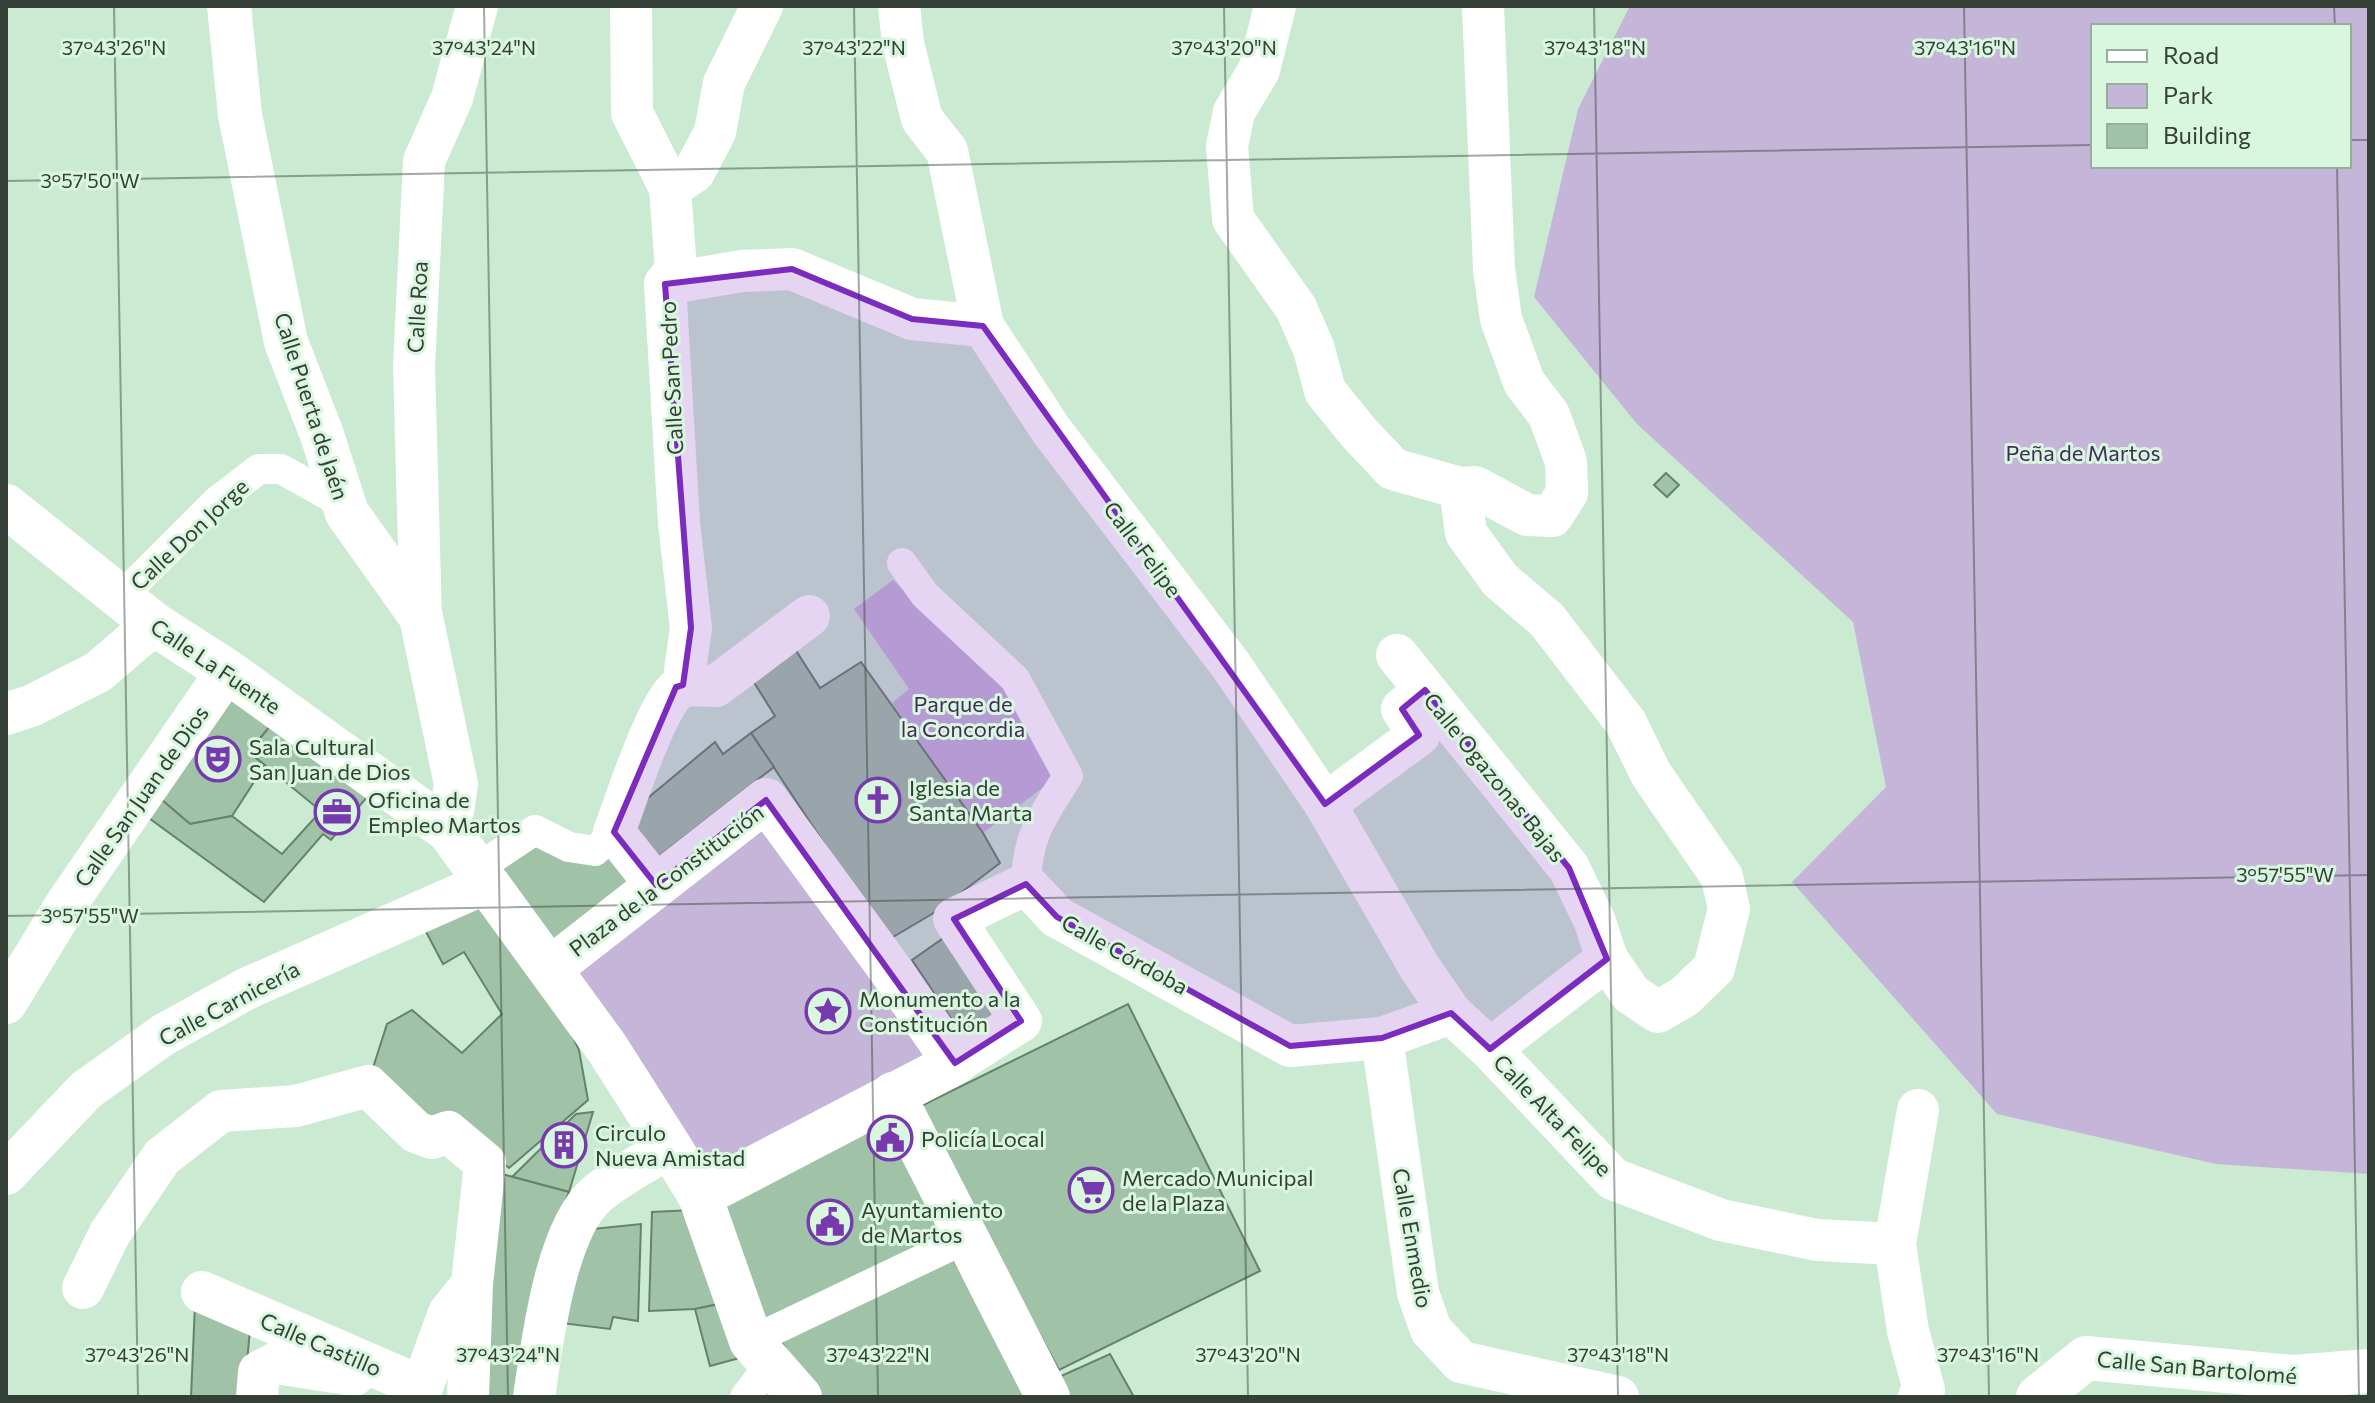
<svg xmlns="http://www.w3.org/2000/svg" width="2375" height="1403" viewBox="0 0 2375 1403" font-family="Commissioner,sans-serif">
	<style>
		.green { fill: #c5b6d9; fill-rule: evenodd }
		.building { fill: #a0c3a7; stroke: #66816c; stroke-width: 2 }
		.lines { fill: none; stroke-linecap: round; stroke-linejoin: round }
		.pedestrian { stroke: #fff; stroke-width: 30 }
		.minor { stroke: #fff; stroke-width: 42 }
		.tertiary { stroke: #fff; stroke-width: 44 }
		.marked { fill: #7b2cbf; fill-opacity: 0.2; stroke: #7b2cbf; stroke-width: 6; stroke-linejoin: round }
		.ticks { fill: none; stroke: #344037; stroke-width: 2; stroke-opacity: 0.45 }
		.labels { text-anchor: middle; dominant-baseline: central; stroke-width: 6; stroke-linejoin: round; paint-order: stroke }
		.street-label { font-size: 22px; fill: #344037; stroke: #d9f7df }
		.park-label { font-size: 22px; fill: #432c5c; stroke: #d9f7df }
		.poi-label { font-size: 22px; fill: #344037; stroke: #d9f7df; text-anchor: start }
		.ticks-label { font-size: 20px; text-anchor: middle; fill: #344037; stroke: #d9f7df; stroke-width: 6; stroke-linejoin: round; paint-order: stroke }
	</style>
	<rect width="100%" height="100%" fill="#cbead2"/>
	<g class="green">
		<path d="M 1630,6 L 2369,6 L 2369,1174 L 2216,1164 L 1997,1114 L 1792,882 L 1886,787 L 1853,622 L 1637,424 L 1534,297 L 1578,109 ZM 2093,26 L 2349,26 L 2349,166 L 2093,166 Z"/>
		<path d="M 893,580 L 959,643 L 990,667 L 1014,700 L 1054,779 L 983,833 L 892,703 L 909,689 L 854,609 Z"/>
		<path d="M 766,800 L 955,1063 L 700,1196 L 551,968 Z"/>
	</g>
	<g class="building">
		<path d="M 1666,473 L 1679,485 L 1667,497 L 1654,485 Z"/>
		<path d="M 786,635 L 820,688 L 861,662 L 983,833 L 1000,863 L 937,911 L 888,940 L 751,733 L 775,716 L 745,668 Z"/>
		<path d="M 229,685 L 275,720 L 249,752 L 265,765 L 232,816 L 190,824 L 155,794 Z"/>
		<path d="M 275,720 L 373,790 L 331,840 L 323,834 L 264,902 L 142,813 L 155,794 L 190,824 L 232,816 L 282,854 L 321,811 L 249,752 Z"/>
		<path d="M 751,733 L 774,767 L 653,861 L 625,817 L 715,742 L 723,754 Z"/>
		<path d="M 534,833 L 609,853 L 642,883 L 551,951 L 489,867 Z"/>
		<path d="M 483,896 L 559,1007 L 579,1050 L 588,1100 L 509,1168 L 441,1114 L 427,1125 L 372,1071 L 387,1024 L 412,1010 L 462,1053 L 502,1014 L 464,952 L 443,964 L 422,924 Z"/>
		<path d="M 945,937 L 999,1018 L 966,1041 L 912,960 Z"/>
		<path d="M 1128,1004 L 1260,1271 L 1059,1370 L 917,1108 Z"/>
		<path d="M 593,1112 L 569,1192 L 512,1177 L 576,1114 Z"/>
		<path d="M 892,1114 L 948,1237 L 763,1322 L 712,1207 Z"/>
		<path d="M 502,1174 L 569,1192 L 538,1276 L 519,1397 L 485,1397 L 485,1326 Z"/>
		<path d="M 693,1210 L 724,1303 L 695,1309 L 649,1311 L 652,1212 Z"/>
		<path d="M 641,1224 L 638,1321 L 613,1317 L 610,1329 L 561,1323 L 583,1230 Z"/>
		<path d="M 951,1255 L 1029,1397 L 819,1397 L 780,1340 Z"/>
		<path d="M 724,1303 L 743,1357 L 710,1366 L 695,1309 Z"/>
		<path d="M 195,1304 L 250,1329 L 244,1397 L 191,1397 Z"/>
		<path d="M 1110,1354 L 1134,1397 L 1059,1397 L 1050,1381 Z"/>
	</g>
	<g class="lines">
		<g class="pedestrian">
			<path d="M 902,563 L 925,595 L 1015,679 L 1068,776 C 1043,815 1027,835 1026,884"/>
			<path d="M 120,598 L 217,501 L 259,469 L 281,469 L 344,504"/>
			<path d="M 478,868 L 535,830 L 569,847 L 595,851 L 614,832"/>
			<path d="M 751,1341 L 965,1239"/>
			<path d="M 745,1397 L 761,1376 L 774,1368"/>
		</g>
		<g class="minor">
			<path d="M 631,6 L 632,113 L 670,188"/>
			<path d="M 899,6 L 903,43 L 922,119 L 947,151 L 983,326 L 1051,430 L 1230,664 L 1325,804 L 1420,968 L 1451,1013 L 1490,1049 L 1613,1179 L 1721,1220 L 1817,1240 L 1895,1244"/>
			<path d="M 1275,6 L 1259,70 L 1234,112 L 1227,146 L 1233,219 L 1296,308 L 1314,349 L 1325,391 L 1359,433 L 1393,469 L 1460,488 L 1466,533 L 1500,580 L 1547,620 L 1626,723 L 1651,774 L 1722,877 L 1729,909 L 1714,968 L 1685,996 L 1658,1012 L 1631,994 L 1607,959 L 1595,922 L 1569,868 L 1397,655"/>
			<path d="M 665,284 L 742,271 L 792,269 L 912,319 L 983,326"/>
			<path d="M 1460,488 L 1475,487 L 1527,515 L 1552,516 L 1567,493 L 1566,462 L 1549,415 L 1524,382 L 1501,319 L 1494,269 L 1483,6"/>
			<path d="M 421,617 L 414,366 L 424,161 L 452,98 L 477,6"/>
			<path d="M 683,685 L 716,686 L 809,616"/>
			<path d="M 6,714 L 31,706 L 98,672 L 154,624"/>
			<path d="M 1325,804 L 1419,735 L 1402,709 L 1425,690"/>
			<path d="M 656,885 L 614,832 C 625,804 659,694 683,685 L 691,628 L 679,523 L 665,284 L 676,270 L 670,188 L 694,172 L 715,132 L 724,83 L 762,6"/>
			<path d="M 6,1003 L 67,903 L 227,671"/>
			<path d="M 1382,1038 L 1418,1293 L 1431,1330 L 1461,1362 L 1618,1397"/>
			<path d="M 1490,1049 L 1607,959"/>
			<path d="M 955,1063 L 1021,1021 L 954,919 L 1026,884 L 1057,917 L 1290,1046 L 1382,1038 L 1451,1013"/>
			<path d="M 1918,1110 L 1895,1244 L 1908,1331 L 1924,1390 L 1919,1397"/>
			<path d="M 6,1174 L 86,1090 L 163,1035 L 248,988 L 486,883"/>
			<path d="M 83,1288 L 110,1233 L 162,1157 L 221,1111 L 296,1106 L 368,1086 L 416,1132 L 432,1138 L 448,1132 L 485,1163 L 472,1284 L 468,1397"/>
			<path d="M 202,1292 L 422,1387"/>
			<path d="M 422,1387 L 449,1313 L 469,1288"/>
			<path d="M 257,1397 L 259,1372 L 276,1363 L 354,1375"/>
			<path d="M 534,1397 C 542,1344 555,1230 597,1194 C 618,1176 646,1162 670,1147"/>
		</g>
		<g class="tertiary">
			<path d="M 229,6 L 240,115 L 286,342 L 322,435 L 347,513 L 421,617 L 456,784 L 449,831"/>
			<path d="M 6,506 L 154,624 L 227,671 L 449,831 L 607,1048 L 670,1147 L 700,1196 L 751,1341 L 800,1397"/>
			<path d="M 551,968 L 766,800 L 887,965 L 955,1063 L 700,1196"/>
			<path d="M 893,1094 L 1048,1397"/>
			<path d="M 2038,1397 L 2086,1358 L 2293,1377 L 2369,1371"/>
		</g>
	</g>
	<path class="marked" d="M 792,269 L 912,319 L 983,326 L 1325,804 L 1419,735 L 1402,709 L 1425,690 L 1569,868 L 1607,959 L 1490,1049 L 1451,1013 L 1382,1038 L 1290,1046 L 1057,917 L 1026,884 L 954,919 L 1021,1021 L 955,1063 L 766,800 L 656,885 L 614,832 L 676,687 L 683,685 L 691,628 L 665,284 Z"/>
	<path class="ticks" d="M 114,6 L 138,1397M 484,6 L 508,1397M 854,6 L 878,1397M 1224,6 L 1248,1397M 1594,6 L 1618,1397M 1964,6 L 1989,1397M 2334,6 L 2335,26M 2349,140 L 2369,140M 2337,166 L 2359,1397M 6,181 L 2093,145M 6,916 L 2369,875"/>
	<defs>
		<g id="theatre-ring" transform="scale(2.3)"><circle r="9.5" fill="#d9f7df" stroke="#7639ae" stroke-width="1.5"/><path d="M-5-5.5Q0-4 5-5.5V0Q5 5 0 6Q-5 5-5 0ZM-3.3-2.5H-1v1.5H-3.3ZM1-2.5H3.3v1.5H1ZM-2.8 1Q0 5.5 2.8 1Z" fill="#7639ae"/></g>
		<g id="church-ring" transform="scale(2.3)"><circle r="9.5" fill="#d9f7df" stroke="#7639ae" stroke-width="1.5"/><path d="M-1.2-6h2.4v3.5h3.3v2.4h-3.3V6h-2.4V-.1h-3.3v-2.4h3.3Z" fill="#7639ae"/></g>
		<g id="office-ring" transform="scale(2.3)"><circle r="9.5" fill="#d9f7df" stroke="#7639ae" stroke-width="1.5"/><path d="M-6-3h4V-5.5h4V-3h4V5H-6ZM-1-4.5V-3h2v-1.5ZM-6 0V1H6V0Z" fill="#7639ae"/></g>
		<g id="sight-ring" transform="scale(2.3)"><circle r="9.5" fill="#d9f7df" stroke="#7639ae" stroke-width="1.5"/><path d="M0-6L1.8-2.2L6-1.7L2.9 1.2L3.7 5.4L0 3.3L-3.7 5.4L-2.9 1.2L-6-1.7L-1.8-2.2Z" fill="#7639ae"/></g>
		<g id="civic-ring" transform="scale(2.3)"><circle r="9.5" fill="#d9f7df" stroke="#7639ae" stroke-width="1.5"/><path d="M-.6-6.5H3V-4.5H.6V-3L4-1V1h2V6H-6V1h2V-1L-.6-3ZM-1.2 2.5V6h2.4V2.5Z" fill="#7639ae"/></g>
		<g id="building-ring" transform="scale(2.3)"><circle r="9.5" fill="#d9f7df" stroke="#7639ae" stroke-width="1.5"/><path d="M-4-6H4V6H1V3H-1V6H-4ZM-2.5-4.3h1.7v1.8h-1.7ZM.8-4.3h1.7v1.8H.8ZM-2.5-1h1.7V.8h-1.7ZM.8-1h1.7V.8H.8Z" fill="#7639ae"/></g>
		<g id="supermarket-ring" transform="scale(2.3)"><circle r="9.5" fill="#d9f7df" stroke="#7639ae" stroke-width="1.5"/><path d="M-6-5.5h2.5l.6 2H6L4.5 2H-2.5L-4.4-4H-6ZM-1.5 3.2a1.3 1.3 0 1 0 .1 0ZM3 3.2a1.3 1.3 0 1 0 .1 0Z" fill="#7639ae"/></g>
	</defs>
	<g fill-rule="evenodd">
		<use href="#theatre-ring" x="218" y="759"/>
		<use href="#church-ring" x="878" y="800"/>
		<use href="#office-ring" x="337" y="812"/>
		<use href="#sight-ring" x="828" y="1011"/>
		<use href="#civic-ring" x="890" y="1138"/>
		<use href="#building-ring" x="564" y="1145"/>
		<use href="#supermarket-ring" x="1091" y="1190"/>
		<use href="#civic-ring" x="830" y="1222"/>
	</g>
	<g class="labels">
		<g class="street-label">
			<text transform="translate(417 307) rotate(-87)">Calle Roa</text>
			<text transform="translate(671 378) rotate(-93)">Calle San Pedro</text>
			<text transform="translate(312 406) rotate(72)">Calle Puerta de Jaén</text>
			<text transform="translate(189 534) rotate(-43)">Calle Don Jorge</text>
			<text transform="translate(1143 549) rotate(53)">Calle Felipe</text>
			<text transform="translate(216 666) rotate(34)">Calle La Fuente</text>
			<text transform="translate(1495 777) rotate(51)">Calle Ogazonas Bajas</text>
			<text transform="translate(141 796) rotate(-55)">Calle San Juan de Dios</text>
			<text transform="translate(666 880) rotate(-37)">Plaza de la Constitución</text>
			<text transform="translate(1125 954) rotate(29)">Calle Córdoba</text>
			<text transform="translate(229 1003) rotate(-28)">Calle Carnicería</text>
			<text transform="translate(1553 1115) rotate(46)">Calle Alta Felipe</text>
			<text transform="translate(1413 1238) rotate(80)">Calle Enmedio</text>
			<text transform="translate(321 1344) rotate(23)">Calle Castillo</text>
			<text transform="translate(2197 1367) rotate(5)">Calle San Bartolomé</text>
		</g>
		<g class="park-label">
			<text x="2083" y="452">Peña de Martos</text>
			<text x="963" y="703">Parque de<tspan x="963" dy="25">la Concordia</tspan></text>
		</g>
		<g class="poi-label">
			<text x="249" y="746">Sala Cultural<tspan x="249" dy="25">San Juan de Dios</tspan></text>
			<text x="909" y="787">Iglesia de<tspan x="909" dy="25">Santa Marta</tspan></text>
			<text x="368" y="799">Oficina de<tspan x="368" dy="25">Empleo Martos</tspan></text>
			<text x="859" y="998">Monumento a la<tspan x="859" dy="25">Constitución</tspan></text>
			<text x="595" y="1132">Circulo<tspan x="595" dy="25">Nueva Amistad</tspan></text>
			<text x="921" y="1138">Policía Local</text>
			<text x="1122" y="1177">Mercado Municipal<tspan x="1122" dy="25">de la Plaza</tspan></text>
			<text x="861" y="1209">Ayuntamiento<tspan x="861" dy="25">de Martos</tspan></text>
		</g>
	</g>
	<g class="ticks-label">
		<text x="114" y="55">37°43'26"N</text>
		<text x="484" y="55">37°43'24"N</text>
		<text x="854" y="55">37°43'22"N</text>
		<text x="1224" y="55">37°43'20"N</text>
		<text x="1595" y="55">37°43'18"N</text>
		<text x="1965" y="55">37°43'16"N</text>
		<text x="90" y="188">3°57'50"W</text>
		<text x="2285" y="882">3°57'55"W</text>
		<text x="90" y="923">3°57'55"W</text>
		<text x="137" y="1362">37°43'26"N</text>
		<text x="508" y="1362">37°43'24"N</text>
		<text x="878" y="1362">37°43'22"N</text>
		<text x="1248" y="1362">37°43'20"N</text>
		<text x="1618" y="1362">37°43'18"N</text>
		<text x="1988" y="1362">37°43'16"N</text>
	</g>
	<rect width="2375" height="1403" fill="none" stroke="#344037" stroke-width="16"/>
	<rect x="2091" y="24" width="260" height="144" fill="#d9f7df" stroke="#97ae9c" stroke-width="2"/>
	<rect x="2107" y="50" width="40" height="12" fill="#ffffff" stroke="#97ae9c" stroke-width="2"/>
	<text x="2163" y="64" font-size="24" fill="#344037">Road</text>
	<rect x="2107" y="84" width="40" height="24" fill="#c5b6d9" stroke="#97ae9c" stroke-width="2"/>
	<text x="2163" y="104" font-size="24" fill="#344037">Park</text>
	<rect x="2107" y="124" width="40" height="24" fill="#a0c3a7" stroke="#97ae9c" stroke-width="2"/>
	<text x="2163" y="144" font-size="24" fill="#344037">Building</text>
</svg>
